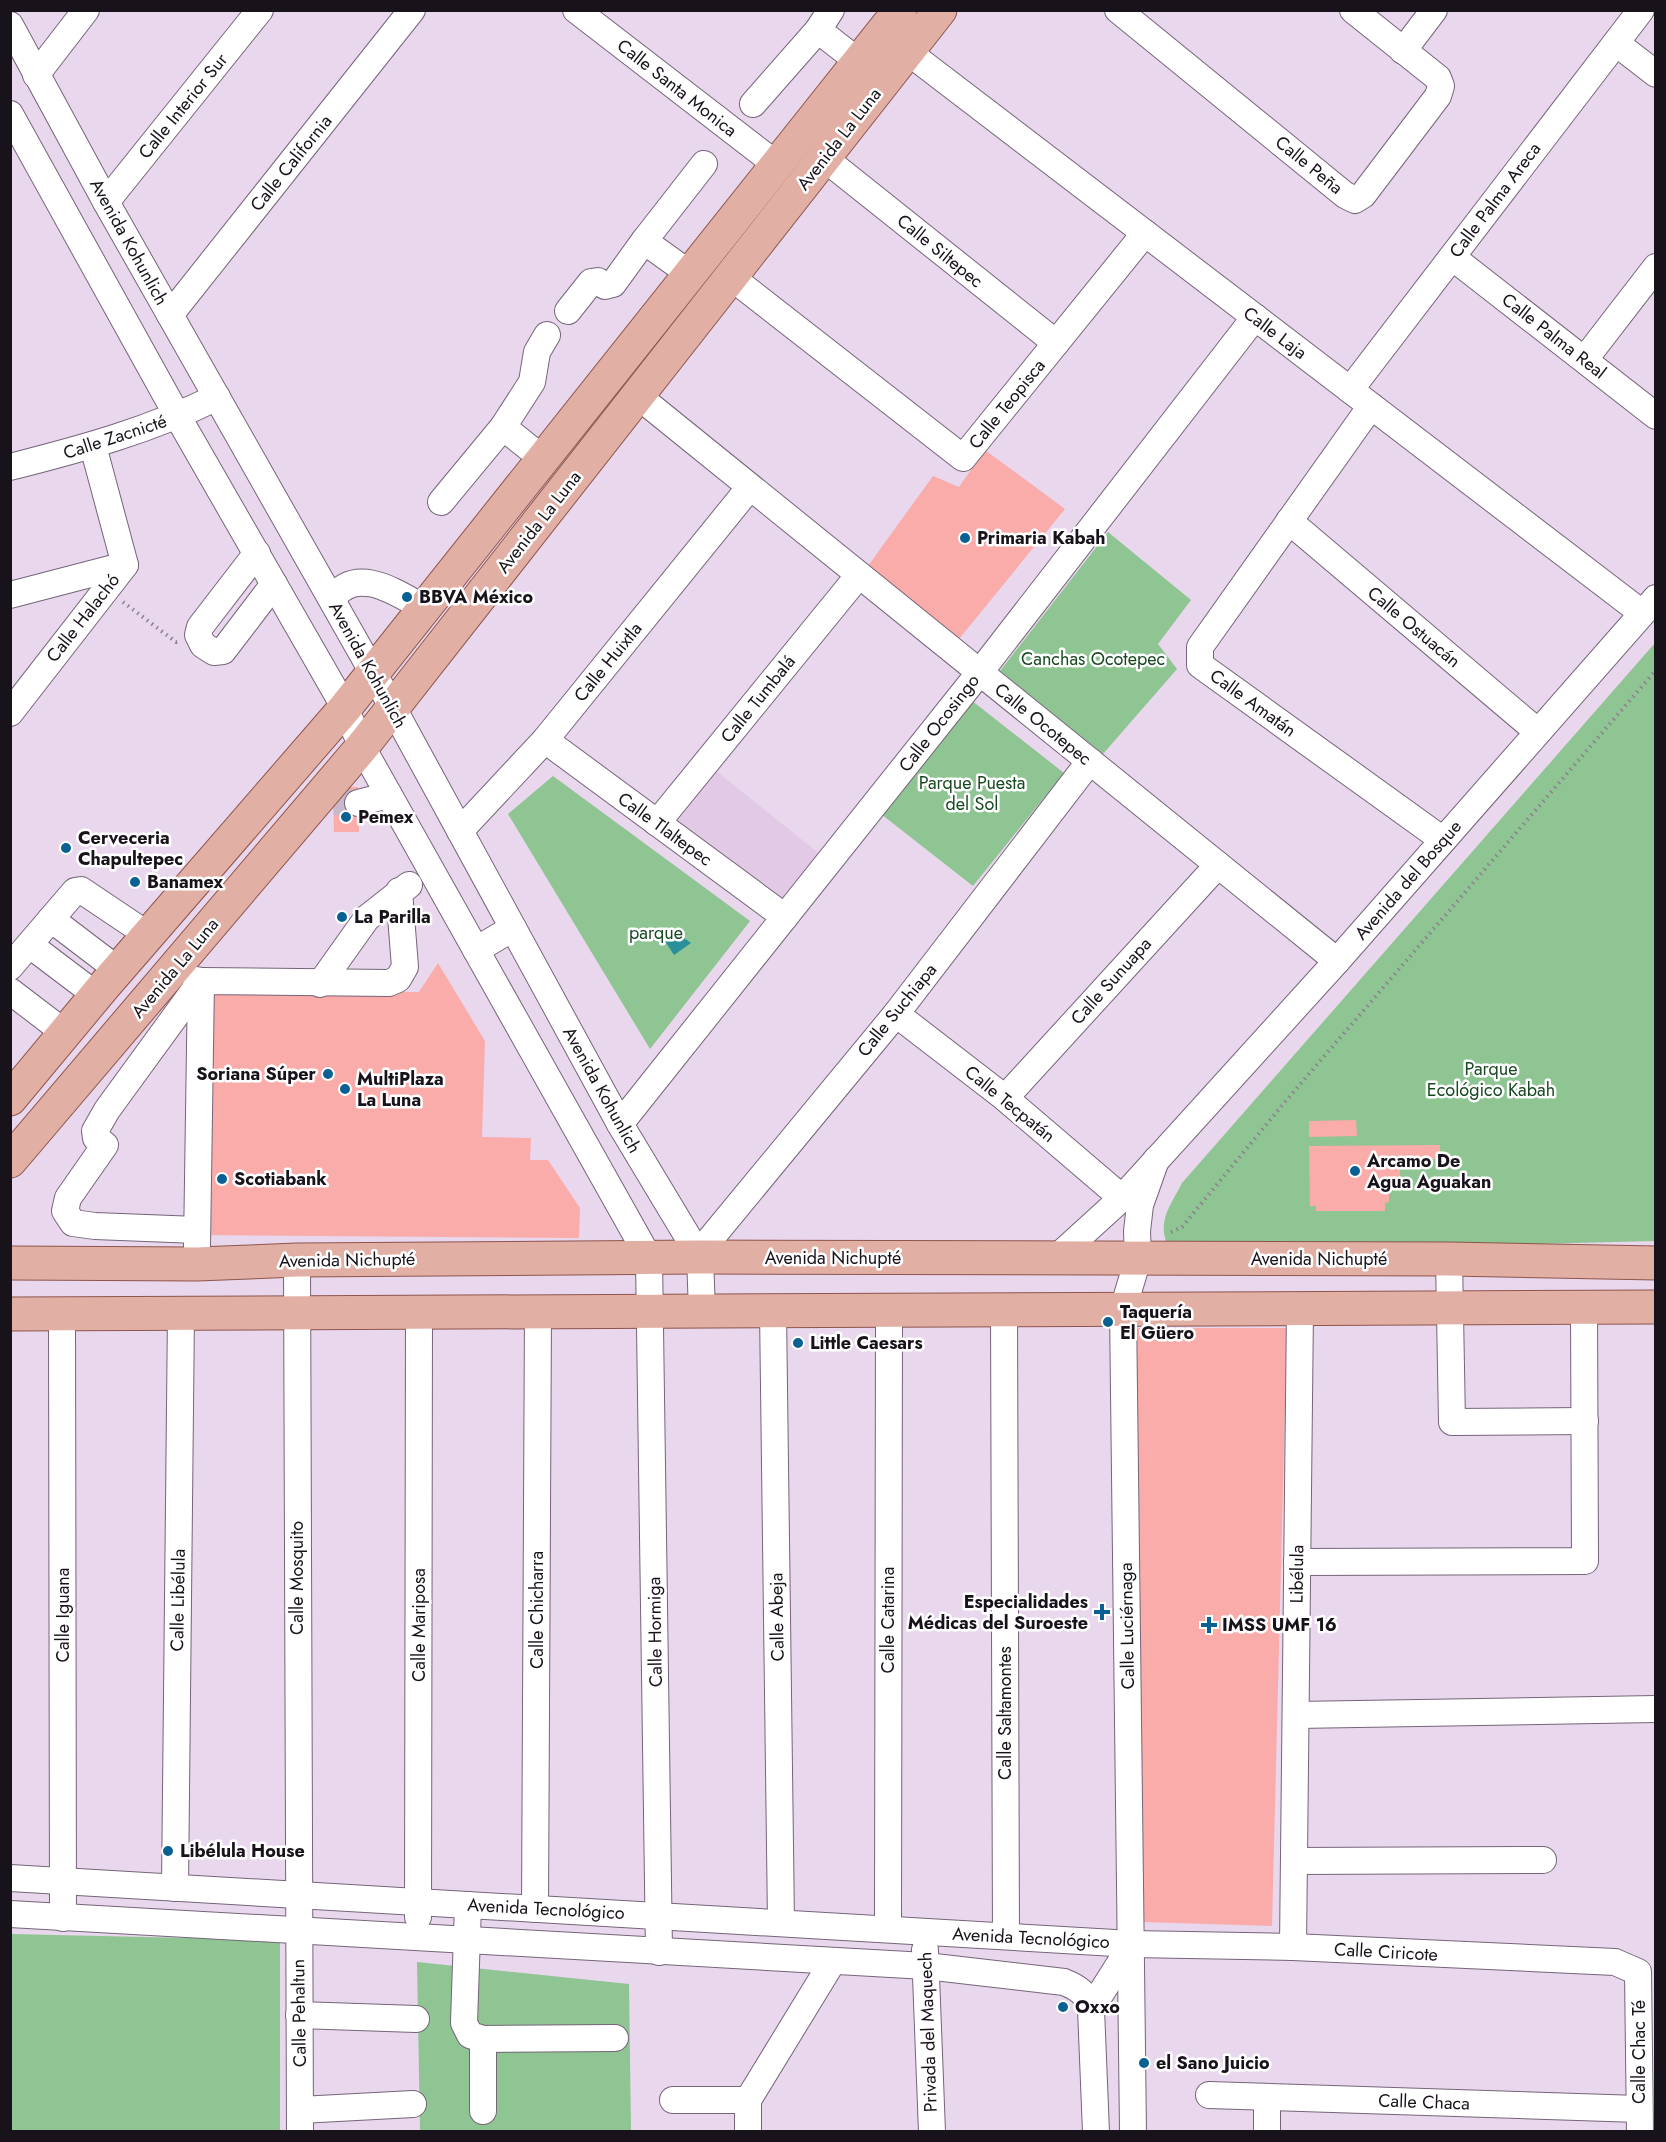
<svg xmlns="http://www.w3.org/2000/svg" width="1666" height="2142" viewBox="0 0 1666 2142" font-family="Jost,sans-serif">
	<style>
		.built { fill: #e2cae7 }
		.green { fill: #8fc493 }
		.water { fill: #29909a }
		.building { fill: #f9acaa }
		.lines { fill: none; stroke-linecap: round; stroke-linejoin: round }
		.minor-tunnel { stroke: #cab9cd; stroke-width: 26; stroke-dasharray: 26 13; stroke-linecap: butt }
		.minor-casing { stroke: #756578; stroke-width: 28 }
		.major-casing { stroke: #8e554d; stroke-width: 35 }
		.path { stroke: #8d8090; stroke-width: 4; stroke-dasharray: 1.5 4.5; stroke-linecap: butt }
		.minor { stroke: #fff; stroke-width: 26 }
		.major { stroke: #e1afa4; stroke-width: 33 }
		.poi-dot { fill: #086192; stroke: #fff; stroke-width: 2 }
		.labels { text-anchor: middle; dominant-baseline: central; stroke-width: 5; stroke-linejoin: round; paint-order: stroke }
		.street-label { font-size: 18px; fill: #18121a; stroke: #fff }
		.poi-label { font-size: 18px; font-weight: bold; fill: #18121a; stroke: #fff; text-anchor: start }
		.park-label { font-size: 18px; fill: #174920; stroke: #fff }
	</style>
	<rect width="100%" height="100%" fill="#e9d7ed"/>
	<path class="built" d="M 715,770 L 821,855 L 780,906 L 670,825 Z"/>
	<g class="green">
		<path d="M 1108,532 L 1191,600 L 1158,644 L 1177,669 L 1103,754 L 1000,671 Z"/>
		<path d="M 1655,643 L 1655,1241 L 1221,1252 L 1167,1243 C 1157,1221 1172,1203 1182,1183 Z"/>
		<path d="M 971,700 L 1064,773 L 973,886 L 881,814 Z"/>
		<path d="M 553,776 L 750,921 L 650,1049 L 508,814 Z"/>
		<path d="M 11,1934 L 280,1940 L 280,2131 L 11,2132 Z"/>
		<path d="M 417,1962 L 629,1984 L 631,2131 L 420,2131 Z"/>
	</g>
	<path class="water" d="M 670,928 L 691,943 L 674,955 L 663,938 Z"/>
	<g class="building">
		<path d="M 985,450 L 1065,509 L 959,639 L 868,566 L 933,476 L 959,487 Z"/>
		<path d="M 333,787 L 358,787 L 359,832 L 334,832 Z"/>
		<path d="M 438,963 L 485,1041 L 482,1137 L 531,1138 L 530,1160 L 548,1160 L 580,1208 L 579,1238 L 205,1235 L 207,990 L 419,992 Z"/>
		<path d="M 1356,1120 L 1357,1136 L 1309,1137 L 1309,1121 Z"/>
		<path d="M 1440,1145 L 1440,1159 L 1400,1159 L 1400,1182 L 1389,1182 L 1389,1202 L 1385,1203 L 1385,1211 L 1316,1211 L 1316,1206 L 1310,1206 L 1309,1146 Z"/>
		<path d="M 1134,1328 L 1287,1328 L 1272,1926 L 1143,1922 Z"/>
	</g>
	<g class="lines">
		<path class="minor-tunnel" d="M 334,802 L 358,803"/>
		<g class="minor-casing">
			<g id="minor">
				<path d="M 576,10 L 777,165"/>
				<path d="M 831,10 L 818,30 L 859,62"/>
				<path d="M 1118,10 L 1345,195 L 1355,200 L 1363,195 L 1438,96 L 1441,86 L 1438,78 L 1353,10"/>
				<path d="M 10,25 L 106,202 L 393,708 L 620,1124 L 700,1257 L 702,1311"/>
				<path d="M 1616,43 L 1656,74"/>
				<path d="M 1403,51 L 1434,10"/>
				<path d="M 908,52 L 1642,613"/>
				<path d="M 36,75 L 86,10"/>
				<path d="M 753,104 L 818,30"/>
				<path d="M 10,114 L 178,417 L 345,708 L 362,747 L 649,1258 L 659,1952"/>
				<path d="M 824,158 L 1056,343"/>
				<path d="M 106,202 L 260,10"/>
				<path d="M 1452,257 L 1656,416"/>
				<path d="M 690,274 L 644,241 L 704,164"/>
				<path d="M 731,277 L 963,458 L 1145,233"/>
				<path d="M 568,311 L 591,282 L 598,281 L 605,286 L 613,284 L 644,241"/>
				<path d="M 170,315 L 412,10"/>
				<path d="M 1585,359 L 1656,267"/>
				<path d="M 1350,390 L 1641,10"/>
				<path d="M 638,396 L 1337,961"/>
				<path d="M 1371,406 L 1200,647 L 1200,665 L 1443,840"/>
				<path d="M 543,459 L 503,427 L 532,382 L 537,352 L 547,335"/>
				<path d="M 10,467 C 81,449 151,430 217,397"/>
				<path d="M 441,502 L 503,427"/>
				<path d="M 1289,521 L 1538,732"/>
				<path d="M 257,553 L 200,627 L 198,635 L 203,645 L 214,652 L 223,651 L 274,584"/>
				<path d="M 10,595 L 125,565"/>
				<path d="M 332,599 C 357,565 395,592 424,608"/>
				<path d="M 10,713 L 125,565 L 93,446"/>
				<path d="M 545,740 L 785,917"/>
				<path d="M 358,803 L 389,795"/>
				<path d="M 657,823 L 859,575"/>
				<path d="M 460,831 L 545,740 L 750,487"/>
				<path d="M 51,919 L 118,970"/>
				<path d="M 30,945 L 96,995"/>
				<path d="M 476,950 L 513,928"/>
				<path d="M 10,967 L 75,891 L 81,890 L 148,935"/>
				<path d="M 196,980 L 201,981 L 197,1246"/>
				<path d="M 320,984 L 367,918 L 409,885"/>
				<path d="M 10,991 L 65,1033"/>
				<path d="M 896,1014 L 1005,1098 L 1122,1198"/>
				<path d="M 1005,1098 L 1218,865"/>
				<path d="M 620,1124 L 980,672 L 1255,317"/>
				<path d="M 197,1230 L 95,1226 L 73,1223 L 65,1211 L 68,1198 L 105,1145 L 96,1138 L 95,1131 L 107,1110 L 201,981 L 389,983 L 398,979 L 405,967 L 399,891"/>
				<path d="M 698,1254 L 896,1014 L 1090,761"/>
				<path d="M 1055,1259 L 1122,1198 L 1337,961 L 1656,598"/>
				<path d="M 1449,1259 L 1452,1422 L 1585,1421"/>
				<path d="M 297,1260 L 300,2132"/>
				<path d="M 1004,1309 L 1006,1936"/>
				<path d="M 773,1310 L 781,1923"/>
				<path d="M 62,1313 L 63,1918"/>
				<path d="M 1297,1562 L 1585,1561 L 1584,1307"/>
				<path d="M 1296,1715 L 1656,1709"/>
				<path d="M 1294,1861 L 1543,1860"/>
				<path d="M 10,1878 L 1132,1944 L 1293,1947 L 1615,1962 L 1638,1972 L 1640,2132"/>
				<path d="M 175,1888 L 181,1312"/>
				<path d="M 468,1905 L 464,2023 L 470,2035 L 483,2039 L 615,2038"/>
				<path d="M 535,1909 L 538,1311"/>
				<path d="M 10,1914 L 926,1966 L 1064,1982 C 1079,1988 1087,1994 1091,2009 L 1096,2132"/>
				<path d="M 418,1917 L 419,1312"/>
				<path d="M 888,1929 L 889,1310"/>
				<path d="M 1293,1947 L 1300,1308"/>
				<path d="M 925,1950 L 932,2132"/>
				<path d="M 1091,2009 L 1132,1944"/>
				<path d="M 299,2015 L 416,2019"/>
				<path d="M 483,2039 L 483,2111"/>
				<path d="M 1209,2095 L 1639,2109"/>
				<path d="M 1267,2098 L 1267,2132"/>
				<path d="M 673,2100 L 748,2100"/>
				<path d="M 300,2110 L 413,2104"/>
				<path d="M 748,2132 L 748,2100 L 833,1961"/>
				<path d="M 1133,2132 L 1123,1309 L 1138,1259 L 1137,1231 L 1140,1205 L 1156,1160"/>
			</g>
		</g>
		<g class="major-casing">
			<g id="major">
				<path d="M 10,1099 L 104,986 L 345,708 L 900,10"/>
				<path d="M 10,1161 L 362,747 L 940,10"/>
				<path d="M 10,1263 L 197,1264 L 297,1260 L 700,1257 L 1449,1259 L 1656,1263"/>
				<path d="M 10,1314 L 1656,1307"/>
			</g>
		</g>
		<g class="path">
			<path d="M 123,602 L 176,642 L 180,641"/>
			<path d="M 1171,1232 L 1182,1227 L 1284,1103 L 1656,670"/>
		</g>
		<use href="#minor" class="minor"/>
		<use href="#major" class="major"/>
	</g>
	<g class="poi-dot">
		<circle cx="965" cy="538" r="6"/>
		<circle cx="407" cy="597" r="6"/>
		<circle cx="346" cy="817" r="6"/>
		<circle cx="66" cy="848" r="6"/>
		<circle cx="135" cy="882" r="6"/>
		<circle cx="342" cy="917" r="6"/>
		<circle cx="328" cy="1074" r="6"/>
		<circle cx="345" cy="1089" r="6"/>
		<circle cx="1355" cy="1171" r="6"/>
		<circle cx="222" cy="1179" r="6"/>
		<circle cx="1108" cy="1322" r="6"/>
		<circle cx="798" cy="1343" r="6"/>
		<path d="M1099 1603h6v6h6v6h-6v6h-6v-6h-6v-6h6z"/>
		<path d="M1206 1616h6v6h6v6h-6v6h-6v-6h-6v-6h6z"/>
		<circle cx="168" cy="1851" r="6"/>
		<circle cx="1063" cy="2007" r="6"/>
		<circle cx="1144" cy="2063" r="6"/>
	</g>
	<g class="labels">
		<g class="street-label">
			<text transform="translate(677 88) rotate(38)">Calle Santa Monica</text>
			<text transform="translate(183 106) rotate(-51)">Calle Interior Sur</text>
			<text transform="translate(839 139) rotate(-52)">Avenida La Luna</text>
			<text transform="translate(291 163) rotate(-51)">Calle California</text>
			<text transform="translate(1309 165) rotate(39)">Calle Peña</text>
			<text transform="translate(1495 200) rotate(-53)">Calle Palma Areca</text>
			<text transform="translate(129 242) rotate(61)">Avenida Kohunlich</text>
			<text transform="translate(940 251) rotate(39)">Calle Siltepec</text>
			<text transform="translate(1275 333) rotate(37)">Calle Laja</text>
			<text transform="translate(1554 336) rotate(38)">Calle Palma Real</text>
			<text transform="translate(1007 404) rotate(-51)">Calle Teopisca</text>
			<text transform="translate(115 437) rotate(-18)">Calle Zacnicté</text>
			<text transform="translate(539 522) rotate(-52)">Avenida La Luna</text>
			<text transform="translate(83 618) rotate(-52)">Calle Halachó</text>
			<text transform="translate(1414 627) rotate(40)">Calle Ostuacán</text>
			<text transform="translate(608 662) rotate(-51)">Calle Huixtla</text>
			<text transform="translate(368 665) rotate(61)">Avenida Kohunlich</text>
			<text transform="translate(758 699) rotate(-51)">Calle Tumbalá</text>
			<text transform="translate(1253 703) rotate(36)">Calle Amatán</text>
			<text transform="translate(939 723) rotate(-52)">Calle Ocosingo</text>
			<text transform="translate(1043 724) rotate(39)">Calle Ocotepec</text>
			<text transform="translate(665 829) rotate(36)">Calle Tlaltepec</text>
			<text transform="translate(1408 880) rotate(-49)">Avenida del Bosque</text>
			<text transform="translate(175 968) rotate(-50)">Avenida La Luna</text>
			<text transform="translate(1111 981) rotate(-48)">Calle Sunuapa</text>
			<text transform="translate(897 1010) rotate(-51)">Calle Suchiapa</text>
			<text transform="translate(602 1090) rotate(61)">Avenida Kohunlich</text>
			<text transform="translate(1010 1104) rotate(39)">Calle Tecpatán</text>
			<text x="833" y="1258">Avenida Nichupté</text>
			<text x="1319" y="1259">Avenida Nichupté</text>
			<text transform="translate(347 1260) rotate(-1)">Avenida Nichupté</text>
			<text transform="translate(1297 1574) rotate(-89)">Libélula</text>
			<text transform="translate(297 1578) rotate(-90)">Calle Mosquito</text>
			<text transform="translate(178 1600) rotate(-89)">Calle Libélula</text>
			<text transform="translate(537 1610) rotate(-90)">Calle Chicharra</text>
			<text transform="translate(63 1615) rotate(-90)">Calle Iguana</text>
			<text transform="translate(777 1617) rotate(-91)">Calle Abeja</text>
			<text transform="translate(888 1620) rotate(-90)">Calle Catarina</text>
			<text transform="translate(419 1625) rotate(-90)">Calle Mariposa</text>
			<text transform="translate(1127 1626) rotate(-91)">Calle Luciérnaga</text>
			<text transform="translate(655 1632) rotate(-91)">Calle Hormiga</text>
			<text transform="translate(1005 1713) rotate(-90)">Calle Saltamontes</text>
			<text transform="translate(546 1909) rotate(3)">Avenida Tecnológico</text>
			<text transform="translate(1031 1938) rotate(3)">Avenida Tecnológico</text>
			<text transform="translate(1386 1952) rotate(3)">Calle Ciricote</text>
			<text transform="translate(299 2013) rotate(-91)">Calle Pehaltun</text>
			<text transform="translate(928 2032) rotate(-92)">Privada del Maquech</text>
			<text transform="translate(1639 2052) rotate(-90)">Calle Chac Té</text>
			<text transform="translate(1424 2102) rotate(2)">Calle Chaca</text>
		</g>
		<g class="poi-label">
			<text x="977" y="538">Primaria Kabah</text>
			<text x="419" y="597">BBVA México</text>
			<text x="358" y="817">Pemex</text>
			<text x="78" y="838">Cerveceria<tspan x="78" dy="21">Chapultepec</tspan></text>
			<text x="147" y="882">Banamex</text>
			<text x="354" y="917">La Parilla</text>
			<text x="316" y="1074" text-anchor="end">Soriana Súper</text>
			<text x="357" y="1079">MultiPlaza<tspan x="357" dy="21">La Luna</tspan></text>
			<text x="1367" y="1161">Arcamo De<tspan x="1367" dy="21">Agua Aguakan</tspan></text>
			<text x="234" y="1179">Scotiabank</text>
			<text x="1120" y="1312">Taquería<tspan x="1120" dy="21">El Güero</tspan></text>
			<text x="810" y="1343">Little Caesars</text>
			<text x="1088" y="1602" text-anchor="end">Especialidades<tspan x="1088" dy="21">Médicas del Suroeste</tspan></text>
			<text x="1222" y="1625">IMSS UMF 16</text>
			<text x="180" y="1851">Libélula House</text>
			<text x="1075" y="2007">Oxxo</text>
			<text x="1156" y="2063">el Sano Juicio</text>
		</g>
		<g class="park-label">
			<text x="1093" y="659">Canchas Ocotepec</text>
			<text x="972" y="783">Parque Puesta<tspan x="972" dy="21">del Sol</tspan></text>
			<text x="656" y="933">parque</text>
			<text x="1491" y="1069">Parque<tspan x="1491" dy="21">Ecológico Kabah</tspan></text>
		</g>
	</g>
	<rect width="1666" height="2142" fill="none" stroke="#18121a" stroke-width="24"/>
</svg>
